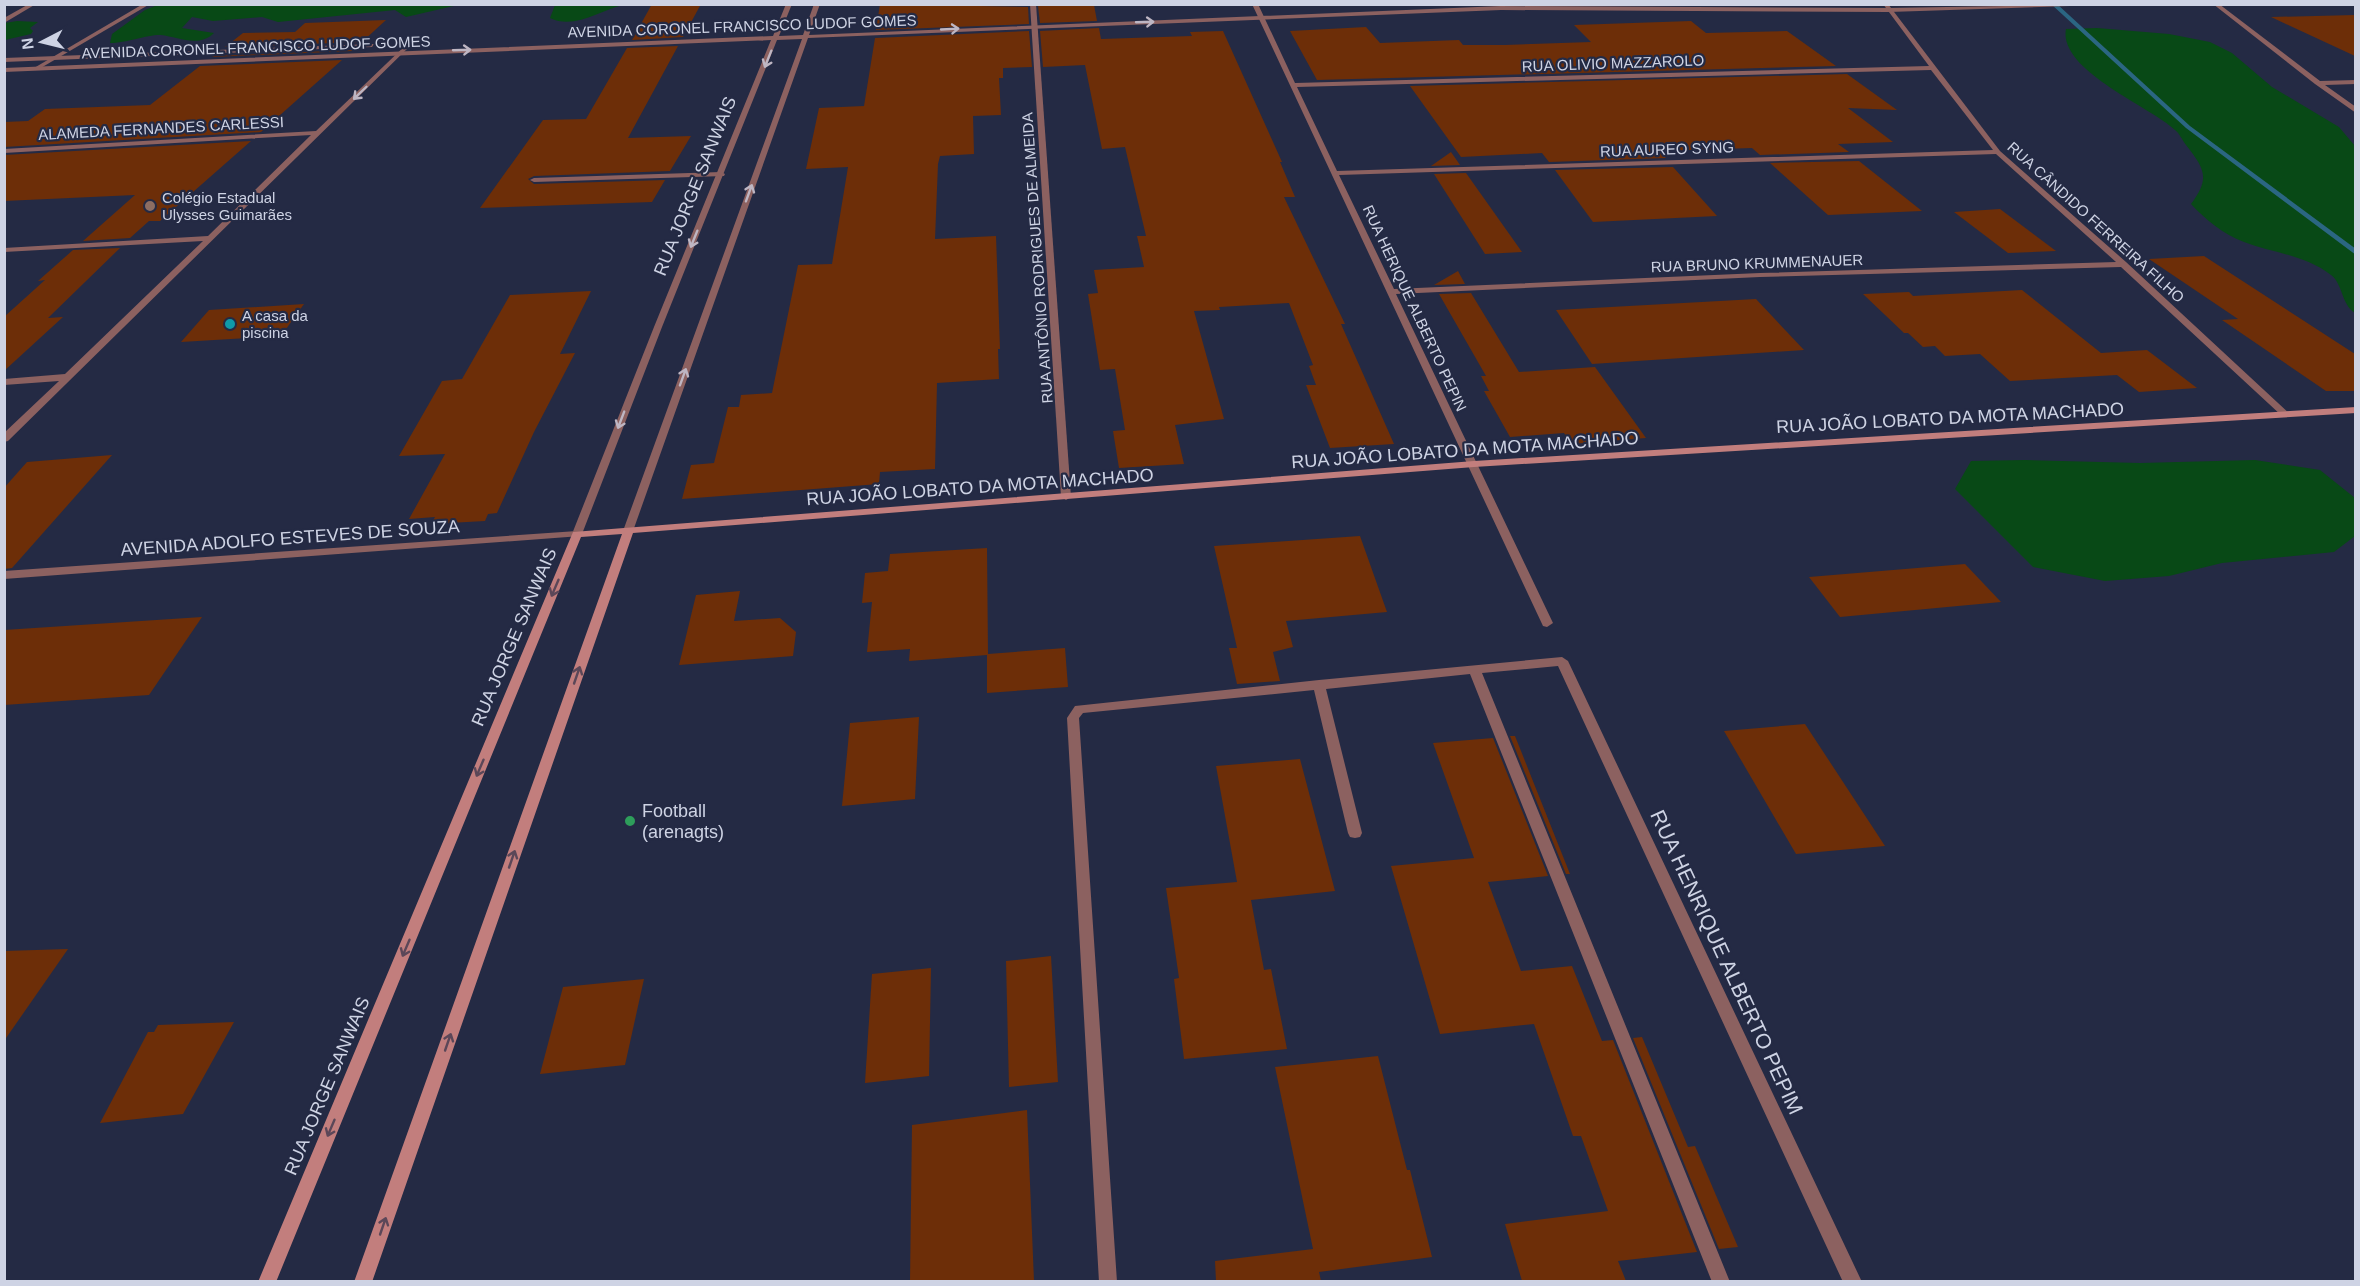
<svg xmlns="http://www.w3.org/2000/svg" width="2360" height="1286" viewBox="0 0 2360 1286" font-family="Arial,sans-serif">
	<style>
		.green { fill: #084916 }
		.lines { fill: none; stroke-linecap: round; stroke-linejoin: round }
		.stream { fill: #2b6682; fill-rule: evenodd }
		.building { fill: #6d2e08 }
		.service { fill: #8c6160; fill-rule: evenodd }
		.minor { fill: #8c6160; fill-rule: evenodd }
		.tertiary { fill: #8c6160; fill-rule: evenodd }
		.secondary { fill: #c27e7d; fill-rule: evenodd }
		.oneway { stroke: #beb6c3 }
		.oneway2 { stroke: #5b4758 }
		.education-dot { fill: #8d6e63; stroke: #242a44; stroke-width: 2 }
		.culture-dot { fill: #0f9aa8; stroke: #242a44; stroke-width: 2 }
		.leisure-dot { fill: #2e9e5b; stroke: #242a44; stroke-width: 2 }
		.labels { text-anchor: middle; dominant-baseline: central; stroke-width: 4.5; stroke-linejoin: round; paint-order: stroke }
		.far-street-label { font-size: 15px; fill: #ced3e4; stroke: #242a44 }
		.far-poi-label { font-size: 15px; fill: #ced3e4; stroke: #242a44; text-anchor: start }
		.street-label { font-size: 18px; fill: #ced3e4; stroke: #242a44 }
		.poi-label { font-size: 18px; fill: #ced3e4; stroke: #242a44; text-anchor: start }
		.near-street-label { font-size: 21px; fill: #ced3e4; stroke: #242a44 }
	</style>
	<rect width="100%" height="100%" fill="#242a44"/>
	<g class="green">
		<path d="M 160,4 L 458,4 L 458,5 L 406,17 L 395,10 L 278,22 L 262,17 L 213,21 L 192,17 L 182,28 L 214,33 C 199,48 178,37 161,35 C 150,34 126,43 110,43 L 112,34 L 145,10 Z"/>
		<path d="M 555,5 L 555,4 L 623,5 C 601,10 574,30 550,18 Z"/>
		<path d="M 17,21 L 38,22 L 30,28 L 33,31 L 31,34 L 5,40 L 5,23 Z"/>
		<path d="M 2097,28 L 2169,34 L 2210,42 L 2232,53 L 2272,87 L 2339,127 L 2355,146 L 2355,313 C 2341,304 2343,284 2331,275 C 2305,255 2273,253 2244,242 C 2223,234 2206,220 2191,204 C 2211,178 2204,168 2186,145 C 2182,140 2180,134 2175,130 C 2149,106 2058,70 2066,29 Z"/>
		<path d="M 2025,460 L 2140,463 L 2255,460 L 2320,470 L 2355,498 L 2355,536 L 2334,552 L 2222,563 L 2169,576 L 2105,581 L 2033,567 L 1955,489 L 1971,461 Z"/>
	</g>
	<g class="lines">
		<path class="stream" d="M 2051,4 L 2057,4 L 2190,126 L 2356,249 L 2356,255 L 2186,128 Z"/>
	</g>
	<g class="building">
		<path d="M 652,4 L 701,4 L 683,37 L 632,40 Z"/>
		<path d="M 880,4 L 1028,7 L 1029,24 L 876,30 Z"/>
		<path d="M 1094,5 L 1097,21 L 1040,23 L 1038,6 Z"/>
		<path d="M 2355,15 L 2355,56 L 2271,17 Z"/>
		<path d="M 386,20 L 362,42 L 225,47 L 243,33 L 295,32 L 305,23 Z"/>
		<path d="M 1691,21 L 1706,33 L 1787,31 L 1836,66 L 1317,80 L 1290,31 L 1366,27 L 1380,43 L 1459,40 L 1463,45 L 1505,45 L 1591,42 L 1574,25 Z"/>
		<path d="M 1099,28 L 1101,39 L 1192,36 L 1190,32 L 1223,31 L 1282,162 L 1280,162 L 1295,197 L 1284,197 L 1345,324 L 1341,324 L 1394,444 L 1330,448 L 1306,385 L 1316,385 L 1309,366 L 1313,365 L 1289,303 L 1219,307 L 1220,310 L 1194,311 L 1224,419 L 1175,425 L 1184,464 L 1119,468 L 1113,431 L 1125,430 L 1115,369 L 1100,370 L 1088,294 L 1098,293 L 1094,270 L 1144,267 L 1137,236 L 1146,236 L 1125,147 L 1102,149 L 1085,65 L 1043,67 L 1040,31 Z"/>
		<path d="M 1029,31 L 1032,67 L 1003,68 L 1003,78 L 999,78 L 1001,115 L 973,116 L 974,154 L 940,156 L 938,164 L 935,239 L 996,236 L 1000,349 L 998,349 L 999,379 L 937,383 L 935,469 L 880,472 L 879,484 L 682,499 L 691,465 L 714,463 L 728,407 L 739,407 L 741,395 L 772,393 L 798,265 L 832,264 L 848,167 L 806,169 L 819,108 L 864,106 L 875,38 Z"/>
		<path d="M 678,46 L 628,138 L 691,136 L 670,171 L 534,176 L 528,179 L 534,184 L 665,180 L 652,202 L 480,208 L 543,120 L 586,119 L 627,48 Z"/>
		<path d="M 353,50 L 352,51 L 212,57 L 214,56 Z"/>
		<path d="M 342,60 L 261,132 L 4,147 L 4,122 L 28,121 L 45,109 L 150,105 L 200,66 Z"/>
		<path d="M 1847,74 L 1897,110 L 1848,108 L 1893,142 L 1838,144 L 1849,152 L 1760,155 L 1752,148 L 1659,151 L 1666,158 L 1549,162 L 1542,153 L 1461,157 L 1410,86 Z"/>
		<path d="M 251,141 L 160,221 L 149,221 L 130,238 L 83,241 L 135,195 L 4,201 L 4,155 Z"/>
		<path d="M 1451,152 L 1460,165 L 1431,166 Z"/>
		<path d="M 1859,161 L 1922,211 L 1828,215 L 1770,163 Z"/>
		<path d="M 1673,167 L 1717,216 L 1593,222 L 1555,170 Z"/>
		<path d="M 1466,173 L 1522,252 L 1485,254 L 1434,174 Z"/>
		<path d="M 2000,209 L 2056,251 L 2008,253 L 1954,212 Z"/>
		<path d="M 120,248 L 48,318 L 63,317 L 4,371 L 4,317 L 45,280 L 38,281 L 73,250 Z"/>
		<path d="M 2204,256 L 2355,354 L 2355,391 L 2326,391 L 2222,320 L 2238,319 L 2149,259 Z"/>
		<path d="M 1458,271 L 1465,284 L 1434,285 Z"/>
		<path d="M 2022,290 L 2101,353 L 2147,350 L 2197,388 L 2139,392 L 2117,375 L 2010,381 L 1980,354 L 1945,356 L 1935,346 L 1923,347 L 1908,333 L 1904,333 L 1863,294 L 1909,292 L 1913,296 Z"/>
		<path d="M 591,291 L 560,354 L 575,353 L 534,432 L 497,513 L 488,514 L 485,521 L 431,524 L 435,517 L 409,519 L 445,454 L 399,456 L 442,381 L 462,379 L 510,295 Z"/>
		<path d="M 1471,293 L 1519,372 L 1595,367 L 1646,438 L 1571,444 L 1564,433 L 1510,437 L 1484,391 L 1489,391 L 1481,376 L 1486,376 L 1439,294 Z"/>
		<path d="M 1756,299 L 1804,350 L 1592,364 L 1556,310 Z"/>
		<path d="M 304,304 L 281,336 L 181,342 L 209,310 Z"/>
		<path d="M 112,455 L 12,568 L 4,569 L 4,488 L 27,462 Z"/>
		<path d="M 1360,536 L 1387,612 L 1286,621 L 1293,647 L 1273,652 L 1280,681 L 1237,684 L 1229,648 L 1237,648 L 1214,546 Z"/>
		<path d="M 987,548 L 988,654 L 1065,648 L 1068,687 L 987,693 L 987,655 L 909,661 L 910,649 L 867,652 L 872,602 L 862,603 L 865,573 L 888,571 L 890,554 Z"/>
		<path d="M 1965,564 L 2001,602 L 1840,617 L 1809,577 Z"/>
		<path d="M 740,591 L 734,621 L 780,618 L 796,632 L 793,656 L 679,665 L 696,595 Z"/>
		<path d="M 202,617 L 149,695 L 4,705 L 4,630 Z"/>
		<path d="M 919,717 L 915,799 L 842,806 L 850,723 Z"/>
		<path d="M 1805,724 L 1885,846 L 1796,854 L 1724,731 Z"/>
		<path d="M 1510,736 L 1515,736 L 1570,874 L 1566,874 Z"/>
		<path d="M 1493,738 L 1548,876 L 1488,882 L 1521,971 L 1572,966 L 1602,1041 L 1613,1040 L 1697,1252 L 1618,1261 L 1626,1281 L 1522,1281 L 1505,1224 L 1608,1211 L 1581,1136 L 1573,1136 L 1534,1024 L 1440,1034 L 1391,866 L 1474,858 L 1433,743 Z"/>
		<path d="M 1300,759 L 1335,891 L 1251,900 L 1264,970 L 1271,969 L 1287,1049 L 1184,1059 L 1174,979 L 1179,978 L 1166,888 L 1237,882 L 1216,766 Z"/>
		<path d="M 68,949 L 4,1041 L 4,951 Z"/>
		<path d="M 1051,956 L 1058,1082 L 1009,1087 L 1006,961 Z"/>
		<path d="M 931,968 L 929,1076 L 865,1083 L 872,974 Z"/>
		<path d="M 644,979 L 625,1065 L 540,1074 L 563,987 Z"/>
		<path d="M 234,1022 L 183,1114 L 100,1123 L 148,1032 L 154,1032 L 158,1025 Z"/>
		<path d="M 1642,1037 L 1688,1147 L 1695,1146 L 1738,1247 L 1719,1249 L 1633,1038 Z"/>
		<path d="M 1378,1056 L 1407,1170 L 1410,1170 L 1432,1257 L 1319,1272 L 1321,1281 L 1216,1281 L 1215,1261 L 1313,1249 L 1275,1067 Z"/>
		<path d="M 1027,1110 L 1034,1281 L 910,1281 L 912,1125 Z"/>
	</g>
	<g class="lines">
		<path class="service" d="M 721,172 L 725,174 L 724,176 L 534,182 L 530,180 L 534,178 Z"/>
		<g class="minor">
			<path d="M 143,4 L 150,4 L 39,69 L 34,68 Z"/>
			<path d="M 1030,4 L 1036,4 L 1071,497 L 1066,500 L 1061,497 Z"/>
			<path d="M 1252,4 L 1258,4 L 1295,83 L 1929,66 L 1883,4 L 1888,4 L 2000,151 L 2126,262 L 2290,414 L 2285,417 L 2282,416 L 2121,267 L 1760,277 L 1396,294 L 1553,623 L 1547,627 L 1543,626 ZM 1931,70 L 1993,150 L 1337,171 L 1297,87 ZM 1996,154 L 2116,262 L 1760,273 L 1394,289 L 1339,175 Z"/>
			<path d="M 2213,4 L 2219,4 L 2320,81 L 2356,80 L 2356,84 L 2325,85 L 2356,107 L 2356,113 L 2315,84 Z"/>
			<path d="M 409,42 L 411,45 L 8,441 L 4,442 L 4,433 L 59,381 L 4,385 L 4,379 L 65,374 L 203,241 L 4,252 L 4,248 L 208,236 L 311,135 L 4,153 L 4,149 L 316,131 Z"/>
			<path d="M 577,531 L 581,532 L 582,534 L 581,536 L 4,579 L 4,571 Z"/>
			<path d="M 1562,657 L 1568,661 L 1862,1282 L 1843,1282 L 1558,666 L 1482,673 L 1730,1282 L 1712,1282 L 1470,674 L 1326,689 L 1362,833 L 1360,837 L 1355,838 L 1350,837 L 1348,833 L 1314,690 L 1083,713 L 1079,718 L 1117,1282 L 1099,1282 L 1067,718 L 1075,706 L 1319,680 Z"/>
		</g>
		<g class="tertiary">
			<path d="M 29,4 L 36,4 L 4,23 L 4,18 Z"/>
			<path d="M 786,4 L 792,4 L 779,36 L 803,35 L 814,4 L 820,4 L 809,35 L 1501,6 L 1889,8 L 2130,4 L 1889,12 L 1501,10 L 808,38 L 633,531 L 628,534 L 624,533 L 623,531 L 802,39 L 777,40 L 662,327 L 582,534 L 577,537 L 572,534 L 654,327 L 771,40 L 4,72 L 4,68 L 773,36 Z"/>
			<path d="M 374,44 L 372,47 L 4,62 L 4,58 Z"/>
		</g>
		<path class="secondary" d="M 2356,407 L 2356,413 L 1474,467 L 633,533 L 372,1282 L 354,1282 L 622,534 L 581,537 L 276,1282 L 258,1282 L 573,532 L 1474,461 Z"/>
	</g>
	<defs><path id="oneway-shaft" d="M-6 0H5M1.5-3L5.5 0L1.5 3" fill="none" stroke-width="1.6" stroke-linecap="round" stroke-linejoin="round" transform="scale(1.5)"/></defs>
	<g class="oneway">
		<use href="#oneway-shaft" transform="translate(1145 22) rotate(-2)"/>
		<use href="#oneway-shaft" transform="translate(950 29) rotate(-3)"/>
		<use href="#oneway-shaft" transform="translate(462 50) rotate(-2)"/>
		<use href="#oneway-shaft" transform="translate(768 59) rotate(112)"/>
		<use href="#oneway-shaft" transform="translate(360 93) rotate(136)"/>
		<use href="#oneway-shaft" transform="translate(749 193) rotate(-70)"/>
		<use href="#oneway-shaft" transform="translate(694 239) rotate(112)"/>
		<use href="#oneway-shaft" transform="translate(683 377) rotate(-70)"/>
		<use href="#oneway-shaft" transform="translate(621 420) rotate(111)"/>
	</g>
	<g class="oneway2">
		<use href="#oneway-shaft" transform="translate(555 588) rotate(113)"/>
		<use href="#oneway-shaft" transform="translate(577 675) rotate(-71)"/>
		<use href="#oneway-shaft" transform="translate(480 768) rotate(113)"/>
		<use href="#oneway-shaft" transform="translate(512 859) rotate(-71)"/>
		<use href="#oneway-shaft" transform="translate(406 948) rotate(113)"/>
		<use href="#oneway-shaft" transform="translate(448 1042) rotate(-71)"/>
		<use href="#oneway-shaft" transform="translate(331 1128) rotate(113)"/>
		<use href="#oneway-shaft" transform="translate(383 1226) rotate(-71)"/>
	</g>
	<circle class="education-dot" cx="150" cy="206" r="6"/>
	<circle class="culture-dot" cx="230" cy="324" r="6"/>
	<circle class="leisure-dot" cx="630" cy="821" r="6"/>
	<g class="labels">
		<g class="far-street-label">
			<text transform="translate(742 26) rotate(-2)">AVENIDA CORONEL FRANCISCO LUDOF GOMES</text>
			<text transform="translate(256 47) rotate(-2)">AVENIDA CORONEL FRANCISCO LUDOF GOMES</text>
			<text transform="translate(1613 63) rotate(-2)">RUA OLIVIO MAZZAROLO</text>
			<text transform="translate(161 128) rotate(-3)">ALAMEDA FERNANDES CARLESSI</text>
			<text transform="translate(1667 149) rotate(-2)">RUA AUREO SYNG</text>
			<text transform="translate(2096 222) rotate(42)">RUA CÂNDIDO FERREIRA FILHO</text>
			<text transform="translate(1037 258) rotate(-94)">RUA ANTÔNIO RODRIGUES DE ALMEIDA</text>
			<text transform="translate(1757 263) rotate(-2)">RUA BRUNO KRUMMENAUER</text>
			<text transform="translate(1415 308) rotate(65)">RUA HERIQUE ALBERTO PEPIN</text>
		</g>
		<g class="far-poi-label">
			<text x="162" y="197">Colégio Estadual<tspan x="162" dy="17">Ulysses Guimarães</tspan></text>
			<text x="242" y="315">A casa da<tspan x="242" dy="17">piscina</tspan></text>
		</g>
		<g class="street-label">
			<text transform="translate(695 186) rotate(-68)">RUA JORGE SANWAIS</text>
			<text transform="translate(1950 418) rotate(-3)">RUA JOÃO LOBATO DA MOTA MACHADO</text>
			<text transform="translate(1465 450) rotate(-4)">RUA JOÃO LOBATO DA MOTA MACHADO</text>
			<text transform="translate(980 487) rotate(-4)">RUA JOÃO LOBATO DA MOTA MACHADO</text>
			<text transform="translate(290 538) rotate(-4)">AVENIDA ADOLFO ESTEVES DE SOUZA</text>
			<text transform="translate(514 637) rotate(-67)">RUA JORGE SANWAIS</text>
			<text transform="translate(327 1086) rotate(-67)">RUA JORGE SANWAIS</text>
		</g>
		<g class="poi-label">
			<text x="642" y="811">Football<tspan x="642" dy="21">(arenagts)</tspan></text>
		</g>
		<g class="near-street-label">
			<text transform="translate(1727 962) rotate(65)">RUA HENRIQUE ALBERTO PEPIM</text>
		</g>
	</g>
	<rect width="2360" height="1286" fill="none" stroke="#ced3e4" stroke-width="12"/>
	<g transform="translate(42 42) rotate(263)" stroke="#242a44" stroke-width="4.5" paint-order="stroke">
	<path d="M0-4.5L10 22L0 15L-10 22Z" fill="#ced3e4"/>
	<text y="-9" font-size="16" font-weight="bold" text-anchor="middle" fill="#ced3e4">N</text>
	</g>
</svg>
